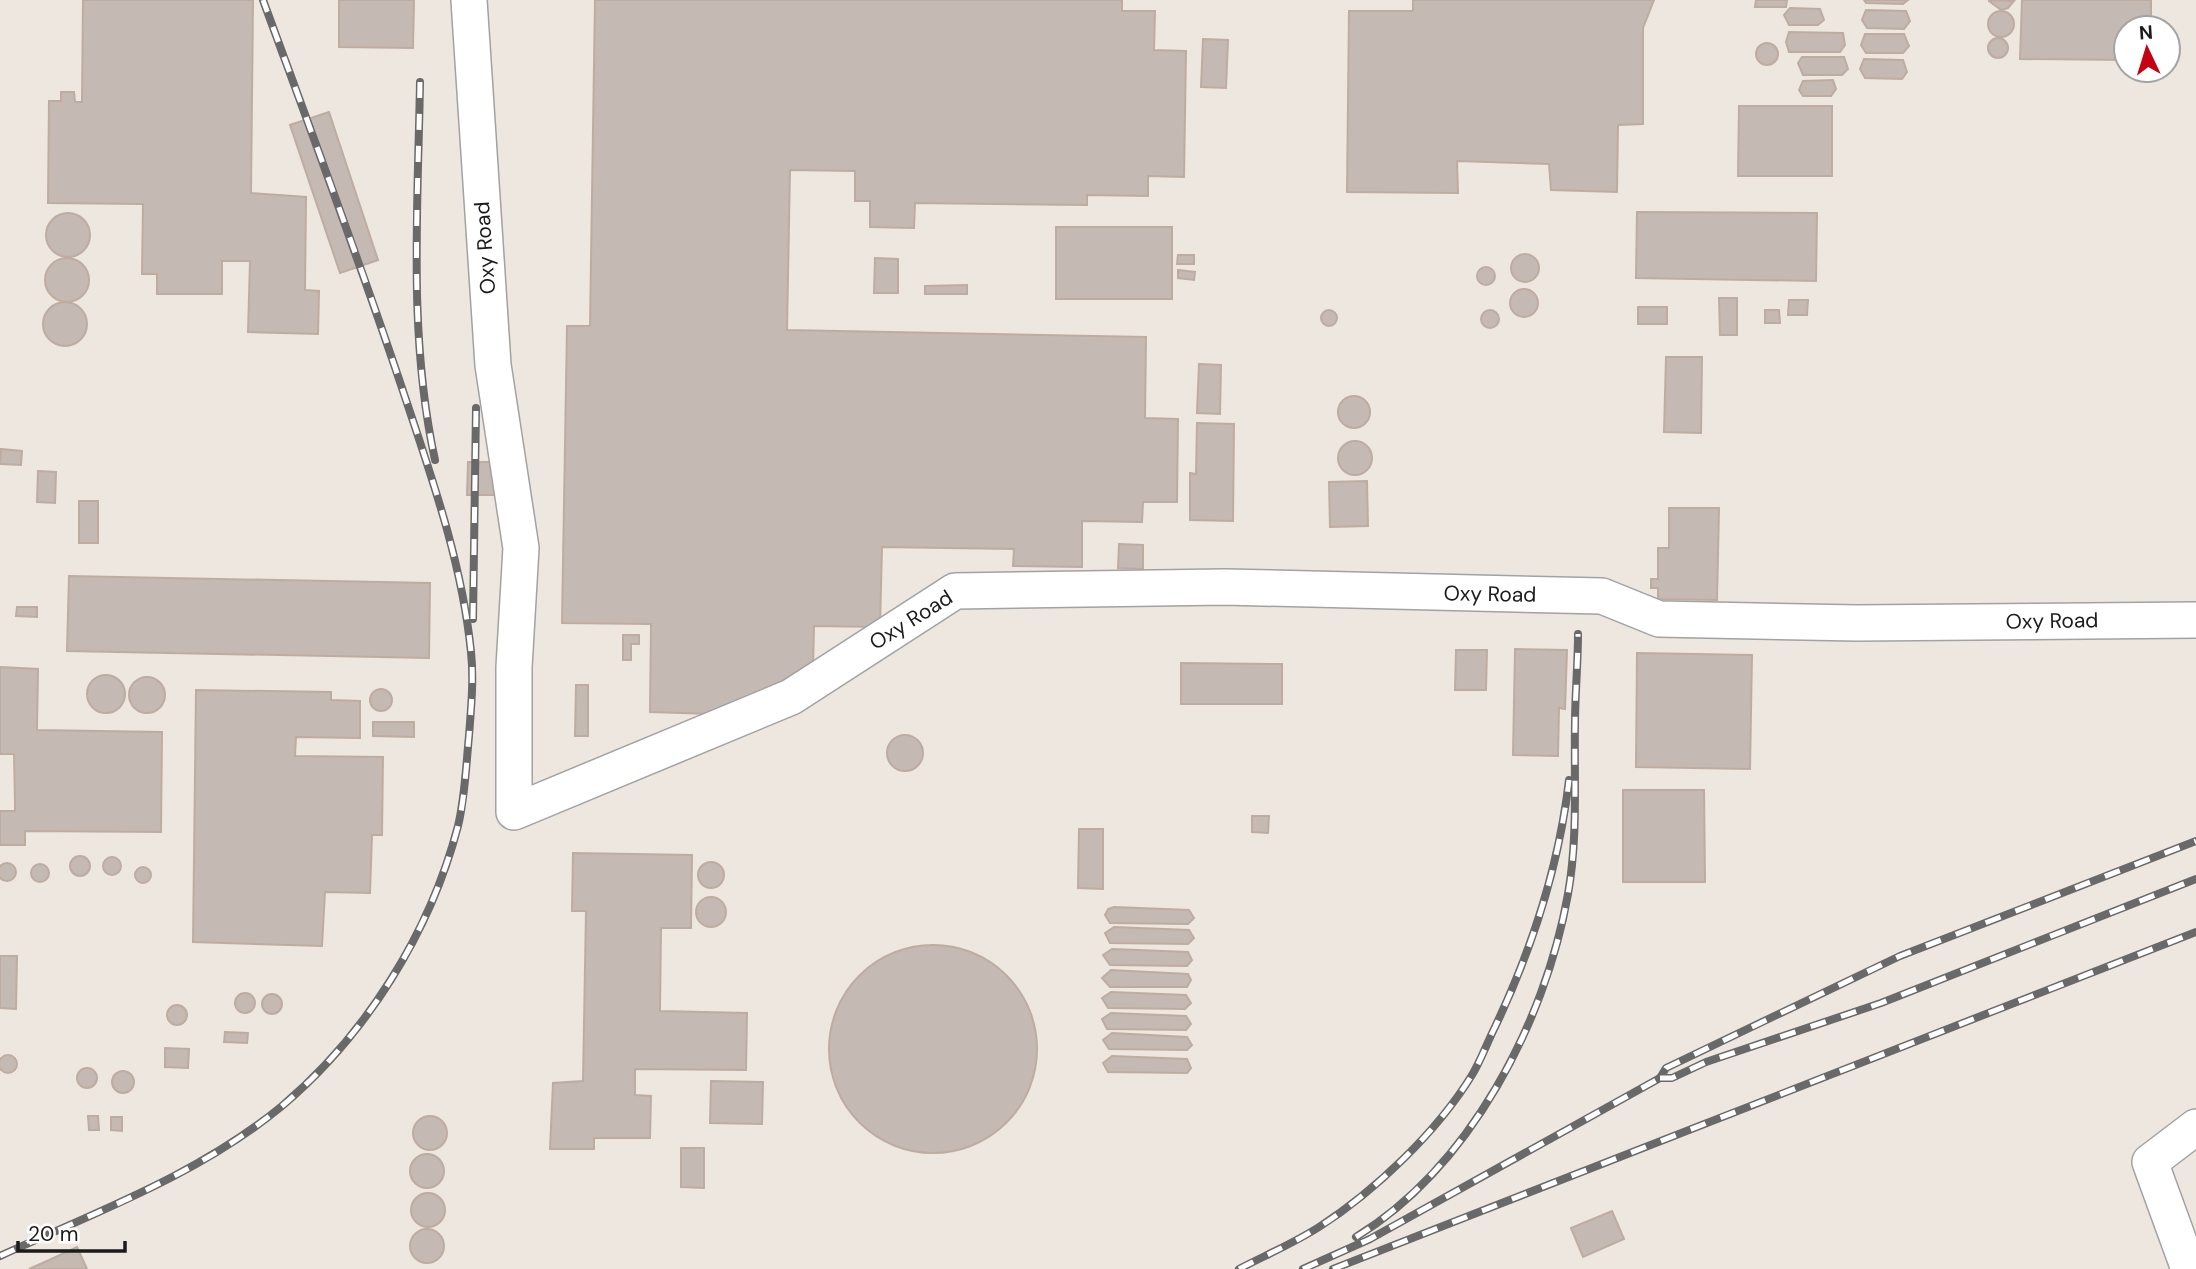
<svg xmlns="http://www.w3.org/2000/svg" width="2196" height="1269" viewBox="0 0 2196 1269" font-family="'DM Sans',sans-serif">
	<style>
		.building { fill: #c5b9b3; stroke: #bfaca1; stroke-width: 2 }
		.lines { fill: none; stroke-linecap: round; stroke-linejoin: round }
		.minor-casing { stroke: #a2a2a2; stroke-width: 38 }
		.minor { stroke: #fff; stroke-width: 35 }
		.rail-casing { stroke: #696969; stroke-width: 8 }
		.rail { stroke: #fff; stroke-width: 5; stroke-dasharray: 16; stroke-linecap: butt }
		.labels { text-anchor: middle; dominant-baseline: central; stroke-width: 7; stroke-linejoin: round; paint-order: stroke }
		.street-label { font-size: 21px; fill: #1b1b1b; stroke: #fff }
	</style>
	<rect width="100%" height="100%" fill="#ede7df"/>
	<g class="building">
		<path d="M 83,0 L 253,0 L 251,193 L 306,197 L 305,290 L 319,291 L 318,334 L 248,332 L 250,261 L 222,261 L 222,294 L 157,294 L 157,274 L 142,274 L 143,204 L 48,203 L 49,101 L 61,101 L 61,92 L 74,92 L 75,102 L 82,102 Z"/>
		<path d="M 339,0 L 414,0 L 413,48 L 339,47 Z"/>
		<path d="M 595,0 L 1122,0 L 1122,11 L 1155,11 L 1154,50 L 1186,51 L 1184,177 L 1148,176 L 1148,196 L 1087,195 L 1087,205 L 915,203 L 914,228 L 870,227 L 870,201 L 855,201 L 855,171 L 790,170 L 787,330 L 1146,337 L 1145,418 L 1178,419 L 1177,502 L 1143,502 L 1142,522 L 1082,521 L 1082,567 L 1013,566 L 1014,549 L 882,547 L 880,627 L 814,626 L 813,668 L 712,714 L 650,712 L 651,624 L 562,623 L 567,326 L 590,326 Z"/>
		<path d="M 1413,0 L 1654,0 L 1643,28 L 1643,124 L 1618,125 L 1617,192 L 1551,190 L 1549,164 L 1457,161 L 1458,193 L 1347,192 L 1349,11 L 1413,11 Z"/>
		<path d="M 1756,0 L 1787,0 L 1786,7 L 1755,7 Z"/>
		<path d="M 1864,0 L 1908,0 L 1903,4 L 1866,3 Z"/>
		<path d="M 2022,0 L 2151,0 L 2151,28 L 2126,28 L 2126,60 L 2020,59 Z"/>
		<path d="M 1989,1 L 1989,0 L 2014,1 L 2008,8 L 2001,10 Z"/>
		<path d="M 1790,8 L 1820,9 L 1824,20 L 1818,25 L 1789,25 L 1784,15 Z"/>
		<path d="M 1866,10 L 1906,11 L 1910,21 L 1904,29 L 1867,28 L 1862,20 Z"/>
		<circle cx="2001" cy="24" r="13"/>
		<path d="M 1789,32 L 1843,33 L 1845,45 L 1840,52 L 1789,52 L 1786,42 Z"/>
		<path d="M 1865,34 L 1904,34 L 1909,46 L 1903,53 L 1866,53 L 1861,45 Z"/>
		<circle cx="1998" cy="48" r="10"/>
		<path d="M 1203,39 L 1228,40 L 1226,88 L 1201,87 Z"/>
		<circle cx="1767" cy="54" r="11"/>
		<path d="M 1802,57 L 1844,57 L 1848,69 L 1842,75 L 1803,75 L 1798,63 Z"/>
		<path d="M 1864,59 L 1903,60 L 1907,72 L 1902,79 L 1865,78 L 1860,69 Z"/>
		<path d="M 1833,80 L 1836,89 L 1831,96 L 1803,96 L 1799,90 L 1803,81 Z"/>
		<path d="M 1739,106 L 1832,106 L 1832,176 L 1738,176 Z"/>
		<path d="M 329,112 L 378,260 L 340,273 L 290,125 Z"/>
		<path d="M 1637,212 L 1817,213 L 1816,281 L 1636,278 Z"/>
		<circle cx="68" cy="235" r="22"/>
		<rect x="1056" y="227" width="116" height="72"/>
		<circle cx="1525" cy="268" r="14"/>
		<path d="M 1178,255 L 1194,255 L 1194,264 L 1177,264 Z"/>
		<path d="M 875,258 L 898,259 L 898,293 L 874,293 Z"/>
		<circle cx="67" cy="280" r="22"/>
		<circle cx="1486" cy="276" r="9"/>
		<path d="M 1178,270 L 1195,272 L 1194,280 L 1178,278 Z"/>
		<path d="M 967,285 L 967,294 L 925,294 L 925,286 Z"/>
		<circle cx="1524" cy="303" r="14"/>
		<path d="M 1719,298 L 1737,298 L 1737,335 L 1720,335 Z"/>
		<path d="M 1789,300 L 1808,300 L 1807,315 L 1788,315 Z"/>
		<circle cx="65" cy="324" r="22"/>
		<rect x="1638" y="307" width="29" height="17"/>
		<path d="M 1765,310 L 1779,310 L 1780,323 L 1765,323 Z"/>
		<circle cx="1329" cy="318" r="8"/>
		<circle cx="1490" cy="319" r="9"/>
		<path d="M 1666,357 L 1702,357 L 1701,433 L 1664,432 Z"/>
		<path d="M 1199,364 L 1221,365 L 1220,414 L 1197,413 Z"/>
		<circle cx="1354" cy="412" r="16"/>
		<path d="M 1197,423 L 1234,424 L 1233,521 L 1190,520 L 1190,473 L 1196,474 Z"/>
		<circle cx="1355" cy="458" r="17"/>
		<path d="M 1,449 L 22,451 L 21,465 L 0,464 Z"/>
		<path d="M 468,462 L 502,462 L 502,495 L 467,495 Z"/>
		<path d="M 38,471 L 56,472 L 55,503 L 37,502 Z"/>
		<path d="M 1367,481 L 1368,526 L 1330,527 L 1329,482 Z"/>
		<rect x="79" y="501" width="19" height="42"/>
		<path d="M 1669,508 L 1719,508 L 1717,600 L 1658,599 L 1658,588 L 1651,588 L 1651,579 L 1658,579 L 1658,548 L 1669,548 Z"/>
		<path d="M 1119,544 L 1143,545 L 1143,569 L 1118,568 Z"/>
		<path d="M 69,576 L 430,583 L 429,658 L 67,651 Z"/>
		<path d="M 17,607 L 37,607 L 37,617 L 16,616 Z"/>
		<path d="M 623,635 L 639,635 L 639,644 L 631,644 L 631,660 L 623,660 Z"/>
		<path d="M 1515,649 L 1567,650 L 1565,709 L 1559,708 L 1558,756 L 1513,755 Z"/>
		<path d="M 1456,650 L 1487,650 L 1486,690 L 1455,690 Z"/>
		<path d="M 1637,653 L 1752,655 L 1750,769 L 1636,767 Z"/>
		<path d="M 1181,663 L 1282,664 L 1282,704 L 1181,704 Z"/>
		<path d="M 0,667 L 38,669 L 37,730 L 162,732 L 161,832 L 25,831 L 25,845 L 0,845 L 0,811 L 15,811 L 15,803 L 14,754 L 0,754 Z"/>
		<circle cx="106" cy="694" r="19"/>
		<circle cx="147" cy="695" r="18"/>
		<path d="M 576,685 L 588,685 L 588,736 L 575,736 Z"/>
		<circle cx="381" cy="700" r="11"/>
		<path d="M 196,690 L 331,692 L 331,700 L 360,701 L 360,738 L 296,737 L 295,756 L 383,757 L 382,835 L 372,835 L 370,893 L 325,892 L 322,946 L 193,942 Z"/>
		<path d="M 373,722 L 414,722 L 414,737 L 373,736 Z"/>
		<circle cx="905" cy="753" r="18"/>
		<path d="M 1623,790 L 1704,790 L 1705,882 L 1623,882 Z"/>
		<path d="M 1252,816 L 1269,816 L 1268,833 L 1252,832 Z"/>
		<path d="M 1079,829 L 1103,829 L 1103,889 L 1078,888 Z"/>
		<path d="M 573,853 L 692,855 L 691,928 L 661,928 L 660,1011 L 747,1013 L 746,1070 L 635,1069 L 635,1095 L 651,1096 L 650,1138 L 594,1138 L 594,1149 L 550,1149 L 553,1083 L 583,1081 L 586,911 L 572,911 Z"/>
		<circle cx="80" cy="866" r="10"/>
		<circle cx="112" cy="866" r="9"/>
		<circle cx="711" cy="875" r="13"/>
		<circle cx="7" cy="872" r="9"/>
		<circle cx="40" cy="873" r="9"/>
		<circle cx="143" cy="875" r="8"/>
		<circle cx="711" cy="912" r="15"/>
		<path d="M 1114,907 L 1189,910 L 1194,918 L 1188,924 L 1110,923 L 1105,915 L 1108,909 Z"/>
		<path d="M 1114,927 L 1189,930 L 1194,938 L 1188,944 L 1110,943 L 1105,933 Z"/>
		<circle cx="933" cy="1049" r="104"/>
		<path d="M 1112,949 L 1188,952 L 1192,960 L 1187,966 L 1110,965 L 1103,955 Z"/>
		<path d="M 0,956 L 17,956 L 16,1009 L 0,1008 Z"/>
		<path d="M 1111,970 L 1188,974 L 1191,980 L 1187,987 L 1110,987 L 1102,978 Z"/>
		<path d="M 1111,992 L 1186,995 L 1191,1003 L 1185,1009 L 1108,1008 L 1102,998 Z"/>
		<circle cx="245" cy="1003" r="10"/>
		<circle cx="272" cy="1004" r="10"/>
		<circle cx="177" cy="1015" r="10"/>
		<path d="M 1111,1013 L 1186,1016 L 1191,1024 L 1186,1030 L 1107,1029 L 1102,1019 Z"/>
		<path d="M 225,1032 L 248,1033 L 247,1043 L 224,1042 Z"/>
		<path d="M 1112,1033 L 1187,1037 L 1192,1045 L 1187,1050 L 1109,1049 L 1103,1040 Z"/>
		<path d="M 165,1048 L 189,1049 L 188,1068 L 165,1067 Z"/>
		<circle cx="8" cy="1064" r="9"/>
		<path d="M 1112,1056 L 1187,1059 L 1191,1068 L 1187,1073 L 1108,1072 L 1103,1063 Z"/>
		<circle cx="87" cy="1078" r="10"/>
		<circle cx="123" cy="1082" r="11"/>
		<path d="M 711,1081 L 763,1082 L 762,1124 L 710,1123 Z"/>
		<circle cx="430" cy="1133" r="17"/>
		<path d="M 88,1116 L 98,1116 L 99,1130 L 89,1130 Z"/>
		<path d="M 111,1117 L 122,1117 L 122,1131 L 111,1130 Z"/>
		<path d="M 681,1148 L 704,1148 L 704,1188 L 681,1187 Z"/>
		<circle cx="427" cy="1171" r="17"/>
		<circle cx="428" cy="1210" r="17"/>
		<path d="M 1612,1211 L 1624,1239 L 1583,1257 L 1571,1228 Z"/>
		<circle cx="427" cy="1246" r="17"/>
		<path d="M 77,1247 L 87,1269 L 29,1269 L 47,1261 Z"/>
	</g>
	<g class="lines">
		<g class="minor-casing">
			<g id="minor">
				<path d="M 469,0 L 493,365 L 521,548 L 514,667 L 514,812 L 791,697 L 955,591 L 1225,587 L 1602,596 L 1659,619 L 1857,623 L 2196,620"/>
				<path d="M 2189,1269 L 2150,1162 L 2196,1127"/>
			</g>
		</g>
		<use href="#minor" class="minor"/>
		<g class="rail-casing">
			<g id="rail">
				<path d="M 420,82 C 418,208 408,336 435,460"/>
				<path d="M 473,619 L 476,408"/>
				<path d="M 1660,1078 L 1672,1078 L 1706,1062 L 1881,1003 L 2196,879"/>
				<path d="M 1356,1237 C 1470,1167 1545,1023 1568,894 C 1578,838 1574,781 1575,724 C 1575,694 1578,664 1578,634"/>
				<path d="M 0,1256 C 96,1212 200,1174 282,1106 C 366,1035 430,933 458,826 C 465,797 466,766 469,736 C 471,708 474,680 471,652 C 462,563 432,478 404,394 C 360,262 311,131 263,0"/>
				<path d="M 1239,1269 C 1266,1255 1294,1243 1319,1227 C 1375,1191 1437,1132 1472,1075 C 1481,1060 1487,1043 1495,1027 C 1532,949 1559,866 1569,780"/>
				<path d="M 1303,1269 L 1370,1239 L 1660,1078 L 1666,1068 L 1900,956 L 2196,841"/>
				<path d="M 1333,1269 L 2196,932"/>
			</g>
		</g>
		<use href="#rail" class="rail"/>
	</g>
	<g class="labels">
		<g class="street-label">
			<text transform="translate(485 248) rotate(-94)">Oxy Road</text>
			<text transform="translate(1490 594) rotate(1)">Oxy Road</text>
			<text transform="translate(911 620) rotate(-32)">Oxy Road</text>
			<text transform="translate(2052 621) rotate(-1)">Oxy Road</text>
		</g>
	</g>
	<g transform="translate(2147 49) rotate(356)"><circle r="33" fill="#ffffff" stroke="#a4a4a4" stroke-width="2"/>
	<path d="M0-5L12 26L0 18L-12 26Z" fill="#c50012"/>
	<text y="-10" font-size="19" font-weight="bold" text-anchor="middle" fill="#1b1b1b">N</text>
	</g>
	<path d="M18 1241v10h107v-10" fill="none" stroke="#1b1b1b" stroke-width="3.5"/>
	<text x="28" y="1241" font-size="21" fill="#1b1b1b" stroke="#ffffff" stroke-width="5" paint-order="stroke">20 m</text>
</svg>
